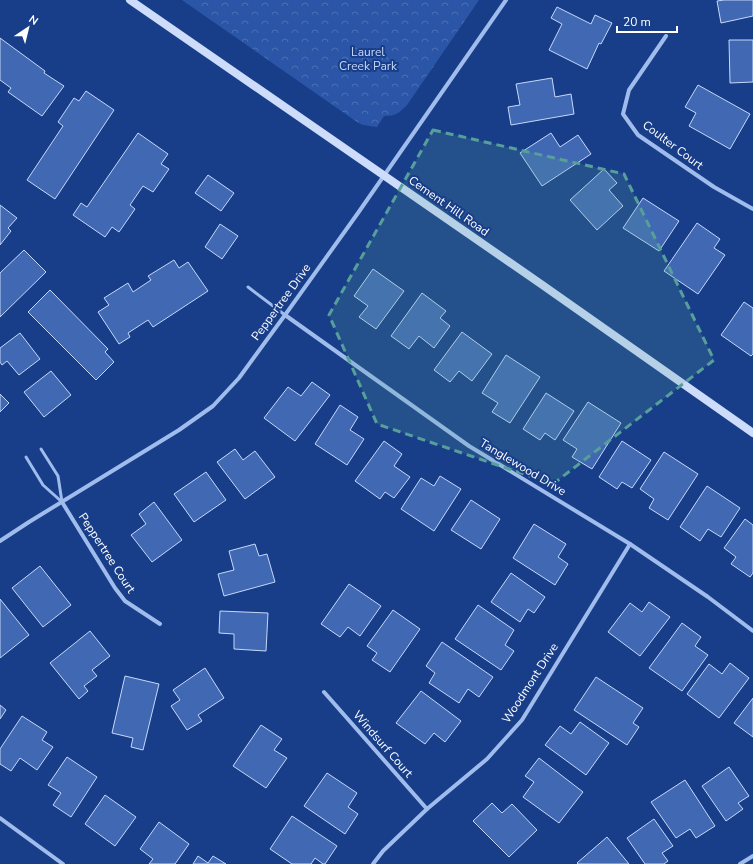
<svg xmlns="http://www.w3.org/2000/svg" width="753" height="864" viewBox="0 0 753 864" font-family="'Nunito Sans',sans-serif">
	<style>
		.forest { fill: url(#forest-crowns) }
		.building { fill: #4168b2; stroke: #c6d8fa }
		.lines { fill: none; stroke-linecap: round; stroke-linejoin: round }
		.lane { stroke: #a0bced; stroke-width: 3 }
		.street { stroke: #a0bced; stroke-width: 4 }
		.secondary { stroke: #cddcfa; stroke-width: 8 }
		.marked { fill: #579f9a; fill-opacity: 0.2; stroke: #579f9a; stroke-width: 3; stroke-dasharray: 8 5; stroke-linejoin: round }
		.labels { text-anchor: middle; dominant-baseline: central; stroke-width: 4; stroke-linejoin: round; paint-order: stroke }
		.park-label { font-size: 12px; fill: #c6d8fa; stroke: #183e89 }
		.street-label { font-size: 12px; fill: #fff; stroke: #183e89 }
	</style>
	<defs>
		<pattern id="forest-crowns" width="20" height="18" patternUnits="userSpaceOnUse"><rect width="20" height="18" fill="#2b56a7"/><path d="M2 6a3 3 0 1 1 6 0M12 15a3 3 0 1 1 6 0" fill="none" stroke="#4b6fb4"/></pattern>
	</defs>
	<rect width="100%" height="100%" fill="#183e89"/>
	<path class="forest" d="M 182,0 L 479,0 L 407,105 C 399,113 396,116 384,116 L 377,127 L 363,125 L 357,122 Z"/>
	<g class="building">
		<path d="M 724,0 L 753,0 L 753,16 L 721,23 L 717,1 Z"/>
		<path d="M 557,7 L 591,24 L 595,15 L 612,23 L 601,44 L 599,43 L 587,69 L 549,50 L 562,24 L 551,18 Z"/>
		<path d="M 0,38 L 45,71 L 44,73 L 64,86 L 42,116 L 8,92 L 11,88 L 0,80 Z"/>
		<path d="M 729,40 L 753,40 L 753,82 L 730,83 Z"/>
		<path d="M 552,78 L 555,97 L 571,94 L 574,114 L 511,125 L 508,107 L 520,105 L 516,84 Z"/>
		<path d="M 698,85 L 750,114 L 730,149 L 689,126 L 696,113 L 685,107 Z"/>
		<path d="M 86,91 L 114,110 L 55,199 L 27,180 L 63,126 L 58,122 L 74,98 L 79,101 Z"/>
		<path d="M 138,133 L 168,154 L 161,164 L 169,169 L 153,192 L 143,186 L 130,205 L 135,209 L 119,232 L 112,227 L 105,237 L 73,215 L 81,203 L 87,207 Z"/>
		<path d="M 551,133 L 560,147 L 578,135 L 591,154 L 542,186 L 520,153 Z"/>
		<path d="M 604,169 L 617,183 L 609,190 L 623,206 L 597,230 L 570,200 Z"/>
		<path d="M 208,175 L 234,193 L 221,211 L 195,193 Z"/>
		<path d="M 643,198 L 679,221 L 659,251 L 623,228 Z"/>
		<path d="M 0,205 L 17,218 L 8,228 L 11,231 L 0,245 Z"/>
		<path d="M 697,223 L 720,239 L 714,248 L 725,255 L 698,294 L 664,271 Z"/>
		<path d="M 220,224 L 238,236 L 222,259 L 205,247 Z"/>
		<path d="M 24,250 L 46,272 L 0,317 L 0,273 Z"/>
		<path d="M 174,260 L 179,268 L 188,262 L 208,291 L 153,327 L 148,320 L 128,333 L 130,337 L 119,344 L 98,312 L 109,305 L 104,298 L 128,283 L 133,292 L 151,280 L 148,276 Z"/>
		<path d="M 373,269 L 404,291 L 376,329 L 359,317 L 368,306 L 354,296 Z"/>
		<path d="M 50,290 L 108,349 L 105,352 L 114,362 L 96,380 L 28,312 Z"/>
		<path d="M 422,293 L 446,311 L 440,318 L 450,326 L 434,348 L 419,336 L 409,349 L 391,336 Z"/>
		<path d="M 744,302 L 753,308 L 753,354 L 751,356 L 721,335 Z"/>
		<path d="M 462,332 L 492,354 L 472,381 L 459,371 L 450,382 L 434,370 Z"/>
		<path d="M 20,333 L 40,359 L 19,375 L 7,361 L 2,365 L 0,362 L 0,348 Z"/>
		<path d="M 506,355 L 540,377 L 510,423 L 492,412 L 498,403 L 482,393 Z"/>
		<path d="M 51,371 L 71,395 L 44,417 L 24,392 Z"/>
		<path d="M 312,382 L 330,395 L 295,441 L 264,418 L 288,387 L 301,396 Z"/>
		<path d="M 546,393 L 574,411 L 555,440 L 545,433 L 540,440 L 523,429 Z"/>
		<path d="M 0,394 L 9,403 L 0,412 Z"/>
		<path d="M 588,402 L 621,423 L 592,469 L 572,457 L 577,449 L 563,440 Z"/>
		<path d="M 340,405 L 358,417 L 350,430 L 364,439 L 347,465 L 315,444 Z"/>
		<path d="M 384,441 L 402,454 L 394,466 L 410,477 L 394,498 L 385,492 L 380,499 L 355,481 Z"/>
		<path d="M 622,441 L 651,460 L 632,488 L 622,482 L 617,489 L 599,477 Z"/>
		<path d="M 235,449 L 243,460 L 255,451 L 275,477 L 245,499 L 217,462 Z"/>
		<path d="M 664,452 L 698,474 L 668,520 L 649,508 L 654,499 L 640,489 Z"/>
		<path d="M 206,472 L 226,500 L 194,522 L 174,494 Z"/>
		<path d="M 440,476 L 461,489 L 434,531 L 401,509 L 421,478 L 434,486 Z"/>
		<path d="M 707,486 L 740,508 L 721,537 L 708,529 L 700,541 L 680,527 Z"/>
		<path d="M 471,500 L 500,519 L 481,549 L 451,530 Z"/>
		<path d="M 154,502 L 182,540 L 152,562 L 131,535 L 146,524 L 139,514 Z"/>
		<path d="M 745,519 L 753,525 L 753,573 L 750,577 L 731,564 L 736,557 L 724,548 Z"/>
		<path d="M 534,524 L 566,544 L 558,557 L 568,564 L 555,585 L 513,558 Z"/>
		<path d="M 255,544 L 259,556 L 267,554 L 275,582 L 224,596 L 218,574 L 234,570 L 229,551 Z"/>
		<path d="M 40,566 L 71,605 L 43,627 L 12,588 Z"/>
		<path d="M 511,573 L 545,597 L 534,613 L 528,609 L 520,622 L 491,602 Z"/>
		<path d="M 349,584 L 381,606 L 360,636 L 348,627 L 340,637 L 321,624 Z"/>
		<path d="M 0,599 L 29,635 L 0,658 Z"/>
		<path d="M 649,602 L 670,617 L 640,656 L 608,632 L 630,603 L 642,612 Z"/>
		<path d="M 478,605 L 514,630 L 505,645 L 514,651 L 501,670 L 455,639 Z"/>
		<path d="M 393,610 L 420,629 L 390,672 L 372,660 L 377,653 L 367,646 Z"/>
		<path d="M 220,611 L 268,613 L 266,651 L 234,649 L 234,634 L 219,633 Z"/>
		<path d="M 682,623 L 701,637 L 695,646 L 708,655 L 682,691 L 649,668 Z"/>
		<path d="M 90,631 L 110,656 L 92,670 L 97,676 L 84,686 L 88,691 L 79,699 L 50,663 Z"/>
		<path d="M 442,642 L 493,677 L 479,697 L 468,689 L 459,703 L 429,683 L 435,673 L 426,666 Z"/>
		<path d="M 730,663 L 749,678 L 719,718 L 687,694 L 709,664 L 722,674 Z"/>
		<path d="M 205,668 L 224,698 L 198,715 L 202,721 L 187,730 L 171,706 L 180,700 L 173,690 Z"/>
		<path d="M 125,676 L 159,684 L 143,750 L 131,747 L 133,738 L 112,733 Z"/>
		<path d="M 596,677 L 643,708 L 633,723 L 639,727 L 627,745 L 574,710 Z"/>
		<path d="M 421,691 L 461,721 L 445,742 L 434,733 L 425,744 L 396,723 Z"/>
		<path d="M 753,698 L 753,737 L 734,723 Z"/>
		<path d="M 0,705 L 6,710 L 0,719 Z"/>
		<path d="M 22,716 L 47,732 L 42,740 L 53,747 L 37,770 L 20,758 L 11,771 L 0,764 L 0,749 Z"/>
		<path d="M 580,722 L 609,743 L 586,775 L 545,745 L 560,726 L 571,734 Z"/>
		<path d="M 261,725 L 282,739 L 274,750 L 287,758 L 266,788 L 233,766 Z"/>
		<path d="M 67,757 L 97,777 L 71,817 L 53,805 L 61,793 L 48,785 Z"/>
		<path d="M 539,758 L 583,792 L 559,823 L 523,797 L 534,782 L 525,776 Z"/>
		<path d="M 729,767 L 749,796 L 738,803 L 743,809 L 726,821 L 702,786 Z"/>
		<path d="M 327,773 L 357,793 L 348,807 L 358,814 L 345,834 L 304,806 Z"/>
		<path d="M 685,780 L 715,826 L 696,838 L 690,829 L 676,838 L 651,802 Z"/>
		<path d="M 105,795 L 136,817 L 115,846 L 85,824 Z"/>
		<path d="M 492,803 L 502,813 L 512,804 L 537,830 L 509,857 L 473,821 Z"/>
		<path d="M 292,816 L 337,846 L 325,864 L 323,864 L 315,858 L 311,864 L 292,864 L 270,849 Z"/>
		<path d="M 654,819 L 673,846 L 662,853 L 668,861 L 664,864 L 645,864 L 627,838 Z"/>
		<path d="M 159,822 L 189,844 L 175,864 L 149,864 L 153,859 L 140,849 Z"/>
		<path d="M 607,837 L 629,864 L 578,864 L 577,863 Z"/>
		<path d="M 198,856 L 208,863 L 213,856 L 226,864 L 193,864 Z"/>
	</g>
	<g class="lines">
		<g class="lane">
			<path d="M 248,287 L 285,315"/>
			<path d="M 41,449 L 58,476 L 62,502"/>
			<path d="M 26,457 L 43,485 L 62,502"/>
		</g>
		<g class="street">
			<path d="M 666,36 L 629,90 L 623,114 L 638,135 L 714,187 L 753,209"/>
			<path d="M 285,315 L 469,446 L 630,544 L 708,597 L 753,631"/>
			<path d="M 62,502 L 115,588 L 125,601 L 160,624"/>
			<path d="M 0,541 L 29,522 L 179,430 L 213,406 L 239,378 L 285,315 L 358,213 L 506,0"/>
			<path d="M 324,692 L 427,809"/>
			<path d="M 0,818 L 63,864"/>
			<path d="M 373,864 L 383,851 L 427,809 L 487,759 L 522,720 L 630,544"/>
			<path d="M 740,864 L 753,856"/>
		</g>
		<path class="secondary" d="M 130,0 L 541,284 L 753,433"/>
	</g>
	<path class="marked" d="M 433,130 L 624,174 L 714,360 L 553,484 L 377,424 L 329,315 Z"/>
	<g class="labels">
		<g class="park-label">
			<text x="368" y="52">Laurel<tspan x="368" dy="14">Creek Park</tspan></text>
		</g>
		<g class="street-label">
			<text transform="translate(673 145) rotate(37)">Coulter Court</text>
			<text transform="translate(449 206) rotate(35)">Cement Hill Road</text>
			<text transform="translate(281 302) rotate(-54)">Peppertree Drive</text>
			<text transform="translate(523 467) rotate(31)">Tanglewood Drive</text>
			<text transform="translate(107 553) rotate(57)">Peppertree Court</text>
			<text transform="translate(530 683) rotate(-57)">Woodmont Drive</text>
			<text transform="translate(383 744) rotate(49)">Windsurf Court</text>
		</g>
	</g>
	<g transform="translate(28 28) rotate(35)" stroke="#183e89" stroke-width="3" paint-order="stroke">
	<path d="M0-3L7 15L0 10L-7 15Z" fill="#ffffff"/>
	<text y="-6" font-size="11" font-weight="bold" text-anchor="middle" fill="#ffffff">N</text>
	</g>
	<path d="M617 26v6h60v-6" fill="none" stroke="#ffffff" stroke-width="2"/>
	<text x="623" y="26" font-size="12" fill="#ffffff" stroke="#183e89" stroke-width="3" paint-order="stroke">20 m</text>
</svg>
